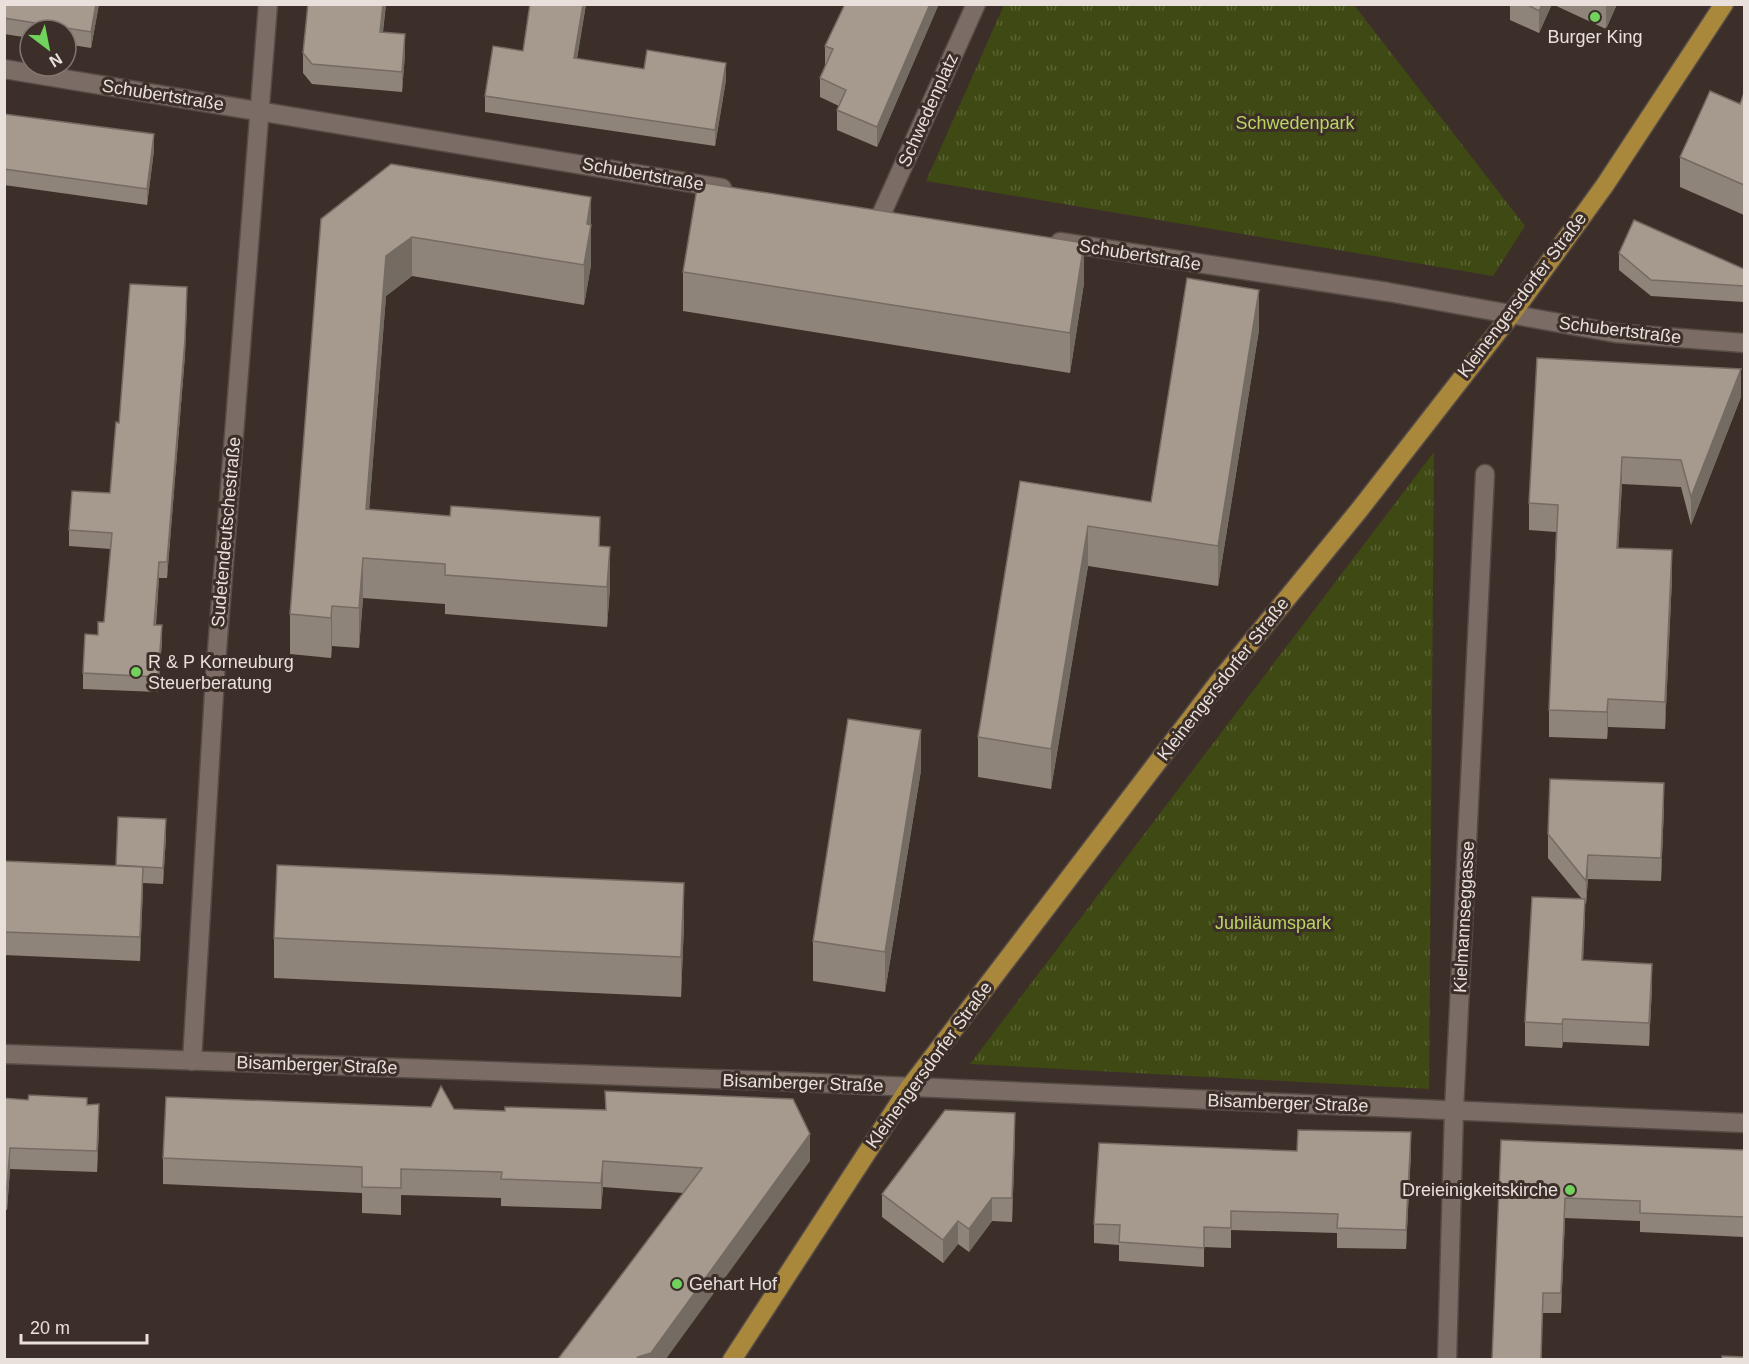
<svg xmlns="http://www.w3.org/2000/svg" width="1749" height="1364" viewBox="0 0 1749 1364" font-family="Helvetica,sans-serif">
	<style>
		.park { fill: url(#park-tufts) }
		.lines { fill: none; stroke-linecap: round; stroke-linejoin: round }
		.minor-casing { stroke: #564b47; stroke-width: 21 }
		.major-casing { stroke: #564b47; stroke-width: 21 }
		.minor { stroke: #7b6c65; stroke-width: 18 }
		.major { stroke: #a9883c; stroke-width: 18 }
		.wall { fill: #8f847a }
		.shaded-wall { fill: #746b63 }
		.building { fill: #a6998e; stroke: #746b63; stroke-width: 1.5 }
		.poi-dot { fill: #71d35e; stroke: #3c2f29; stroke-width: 2 }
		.labels { text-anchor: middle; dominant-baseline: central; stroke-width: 6; stroke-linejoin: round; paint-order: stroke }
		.poi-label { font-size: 18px; fill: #e9e0dc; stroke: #3c2f29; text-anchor: start }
		.street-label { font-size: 18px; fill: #e9e0dc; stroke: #3c2f29 }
		.park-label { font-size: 18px; fill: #bdd463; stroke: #3c2f29 }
	</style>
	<defs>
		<pattern id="park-tufts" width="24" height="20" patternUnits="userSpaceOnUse" patternTransform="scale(1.5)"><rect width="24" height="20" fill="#3f4913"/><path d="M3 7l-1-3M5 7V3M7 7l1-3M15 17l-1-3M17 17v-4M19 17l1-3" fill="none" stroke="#5b6335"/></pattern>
	</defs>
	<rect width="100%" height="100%" fill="#3c2f29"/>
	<g class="park">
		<path d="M 1004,5 L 1354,5 L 1525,226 L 1493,276 L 926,181 Z"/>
		<path d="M 1434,452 L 1429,1089 L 970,1064 Z"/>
	</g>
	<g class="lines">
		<g class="minor-casing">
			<g id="minor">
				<path d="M 4,69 L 722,188"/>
				<path d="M 881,215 L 976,4"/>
				<path d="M 1060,242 L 1388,292 L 1615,333 L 1744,343"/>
				<path d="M 4,1054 L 774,1081 L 1744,1123"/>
				<path d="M 192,1061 L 215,676 L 268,4"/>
				<path d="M 1447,1360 L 1454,1110 L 1485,474"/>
			</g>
		</g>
		<g class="major-casing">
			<path id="major" d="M 732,1360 L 909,1088 L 1217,684 L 1360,509 L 1511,315 L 1605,185 L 1724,4"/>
		</g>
		<use href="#minor" class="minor"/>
		<use href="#major" class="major"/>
	</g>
	<g class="wall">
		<path d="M 4,4 L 99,4 L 91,48 L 66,44 L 66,30 L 30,30 L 30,38 L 4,34 Z"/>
		<path d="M 308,4 L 386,4 L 383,32 L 405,54 L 402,92 L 312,84 L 303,73 L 303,53 Z"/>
		<path d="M 530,4 L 586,4 L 577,59 L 726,80 L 715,146 L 485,112 L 485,96 L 523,51 Z"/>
		<path d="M 938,4 L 938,6 L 877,147 L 837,130 L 837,110 L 839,106 L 820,97 L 820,78 L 825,65 L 825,46 Z"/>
		<path d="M 1510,4 L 1552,4 L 1539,33 L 1510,20 Z"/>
		<path d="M 1552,4 L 1617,4 L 1606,29 Z"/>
		<path d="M 1744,93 L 1744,215 L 1680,187 L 1680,157 L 1740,104 Z"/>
		<path d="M 4,114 L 154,150 L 147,205 L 4,185 Z"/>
		<path d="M 591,197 L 591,265 L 584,305 L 412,276 L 386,296 L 369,510 L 600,546 L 610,587 L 607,627 L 445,614 L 445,604 L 363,598 L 359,648 L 332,646 L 331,658 L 290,654 L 290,614 L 321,219 Z"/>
		<path d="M 1619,253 L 1744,269 L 1744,302 L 1651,296 L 1619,270 Z"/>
		<path d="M 683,272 L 1084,283 L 1070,373 L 683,311 Z"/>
		<path d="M 187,303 L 185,355 L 167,578 L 159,578 L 156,625 L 162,641 L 158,692 L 83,689 L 83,673 L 98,635 L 104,622 L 111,549 L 69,546 L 69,530 L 110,493 L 119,423 Z"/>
		<path d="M 1259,330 L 1218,586 L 1088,566 L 1051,789 L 978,777 L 978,737 L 1020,481 L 1151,502 Z"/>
		<path d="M 1741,397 L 1691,525 L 1681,487 L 1622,484 L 1618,548 L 1672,578 L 1665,729 L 1608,727 L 1607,739 L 1549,737 L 1549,710 L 1556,532 L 1529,530 L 1529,503 Z"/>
		<path d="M 921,770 L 885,992 L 813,981 L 813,941 Z"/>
		<path d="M 1664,806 L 1661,881 L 1588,879 L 1586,904 L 1585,903 L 1583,960 L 1652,987 L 1649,1046 L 1563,1042 L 1562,1048 L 1525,1046 L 1525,1022 L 1582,899 L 1548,858 L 1548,834 Z"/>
		<path d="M 166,836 L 163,884 L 143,883 L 140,961 L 4,955 L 4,861 L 116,866 Z"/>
		<path d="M 684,923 L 681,997 L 274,978 L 274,938 Z"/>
		<path d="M 4,1098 L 87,1105 L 99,1126 L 97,1172 L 10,1169 L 7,1210 L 4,1209 Z"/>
		<path d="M 454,1109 L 810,1161 L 683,1193 L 603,1187 L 601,1209 L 501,1206 L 501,1198 L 401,1195 L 401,1215 L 362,1213 L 362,1193 L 163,1184 L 163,1158 Z"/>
		<path d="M 1015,1136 L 1012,1222 L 992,1221 L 969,1252 L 958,1244 L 943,1263 L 882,1217 L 882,1194 Z"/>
		<path d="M 1501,1140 L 1744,1150 L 1744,1237 L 1640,1232 L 1640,1221 L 1565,1218 L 1561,1313 L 1543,1313 Z"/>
		<path d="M 1297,1151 L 1411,1152 L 1406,1249 L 1337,1248 L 1337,1233 L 1231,1230 L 1231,1248 L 1204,1247 L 1204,1267 L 1119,1261 L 1119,1245 L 1094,1243 L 1094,1224 Z"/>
	</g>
	<g class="shaded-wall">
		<path d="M 96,4 L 99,4 L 91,48 L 91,32 Z"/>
		<path d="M 383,4 L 386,4 L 380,52 L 380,32 Z"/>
		<path d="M 583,4 L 586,4 L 574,75 L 574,58 Z"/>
		<path d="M 930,4 L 938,4 L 938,6 L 877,147 L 877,127 Z"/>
		<path d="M 1542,4 L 1552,4 L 1539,33 L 1539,11 Z"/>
		<path d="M 1607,4 L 1617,4 L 1606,29 L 1606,7 Z"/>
		<path d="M 405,34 L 405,54 L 402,92 L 402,72 Z"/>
		<path d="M 726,63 L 726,80 L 715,146 L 715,130 Z"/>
		<path d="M 154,134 L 154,150 L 147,205 L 147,189 Z"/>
		<path d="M 591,197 L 591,265 L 584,305 L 584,265 L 587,224 Z"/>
		<path d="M 412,237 L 412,276 L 386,296 L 366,549 L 366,509 L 386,256 Z"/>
		<path d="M 1084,243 L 1084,283 L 1070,373 L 1070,333 Z"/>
		<path d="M 187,287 L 185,355 L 167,578 L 167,562 Z"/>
		<path d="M 1259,290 L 1259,330 L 1218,586 L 1218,546 Z"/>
		<path d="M 1741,369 L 1741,397 L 1691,525 L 1691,497 Z"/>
		<path d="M 1622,457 L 1622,484 L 1617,575 L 1617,548 Z"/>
		<path d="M 600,517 L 600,557 L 599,546 Z"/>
		<path d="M 1088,526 L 1088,566 L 1051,789 L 1051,749 Z"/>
		<path d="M 610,547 L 610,587 L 607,627 L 607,587 Z"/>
		<path d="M 1672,550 L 1672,578 L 1665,729 L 1665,702 Z"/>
		<path d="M 363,558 L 363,598 L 359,648 L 359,608 Z"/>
		<path d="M 159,562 L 159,578 L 154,640 L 154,625 Z"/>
		<path d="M 332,606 L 332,646 L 331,658 L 331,618 Z"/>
		<path d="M 162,625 L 162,641 L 158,692 L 158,677 Z"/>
		<path d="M 1608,699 L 1608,727 L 1607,739 L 1607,712 Z"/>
		<path d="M 921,730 L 921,770 L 885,992 L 885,952 Z"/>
		<path d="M 1664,783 L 1664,806 L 1661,881 L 1661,858 Z"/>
		<path d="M 166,819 L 166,836 L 163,884 L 163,868 Z"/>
		<path d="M 1588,855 L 1588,879 L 1586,904 L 1586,881 Z"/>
		<path d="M 143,867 L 143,890 L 140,961 L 140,937 Z"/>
		<path d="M 684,883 L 684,923 L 681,997 L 681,957 Z"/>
		<path d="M 1585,899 L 1585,923 L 1582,984 L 1582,960 Z"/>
		<path d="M 1652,964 L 1652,987 L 1649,1046 L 1649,1023 Z"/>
		<path d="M 1563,1019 L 1563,1042 L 1562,1048 L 1562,1024 Z"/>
		<path d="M 99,1104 L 99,1126 L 97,1172 L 97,1151 Z"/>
		<path d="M 1015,1113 L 1015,1136 L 1012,1222 L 1012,1198 Z"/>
		<path d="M 1411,1132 L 1411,1152 L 1406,1249 L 1406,1230 Z"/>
		<path d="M 810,1134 L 810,1161 L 666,1359 L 636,1359 Z"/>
		<path d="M 10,1148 L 10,1169 L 7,1210 L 7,1188 Z"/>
		<path d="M 603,1161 L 603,1187 L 601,1209 L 601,1183 Z"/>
		<path d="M 992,1198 L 992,1221 L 969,1252 L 969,1229 Z"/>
		<path d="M 1565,1198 L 1565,1218 L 1561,1313 L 1561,1293 Z"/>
		<path d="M 958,1221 L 958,1244 L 943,1263 L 943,1240 Z"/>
	</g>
	<g class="building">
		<path d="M 4,4 L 96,4 L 91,32 L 4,18 Z"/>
		<path d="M 308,4 L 383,4 L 380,32 L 405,34 L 402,72 L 312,64 L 303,53 Z"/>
		<path d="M 530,4 L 583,4 L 574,58 L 644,69 L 647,50 L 726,63 L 715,130 L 485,96 L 493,46 L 523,51 Z"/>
		<path d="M 845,4 L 930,4 L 877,127 L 837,110 L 846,90 L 820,78 L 833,49 L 825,46 Z"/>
		<path d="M 1526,4 L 1542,4 L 1539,11 Z"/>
		<path d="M 1710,91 L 1740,104 L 1744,93 L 1744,185 L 1680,157 Z"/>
		<path d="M 4,114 L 154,134 L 147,189 L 4,169 Z"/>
		<path d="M 391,164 L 591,197 L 587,224 L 591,225 L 584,265 L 412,237 L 386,256 L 366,509 L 450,516 L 451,506 L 600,517 L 599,546 L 610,547 L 607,587 L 445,575 L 445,564 L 363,558 L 359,608 L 332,606 L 331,618 L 290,614 L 321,219 Z"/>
		<path d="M 698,182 L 1084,243 L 1070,333 L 683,272 Z"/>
		<path d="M 1634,220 L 1744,269 L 1744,286 L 1651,280 L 1619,253 Z"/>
		<path d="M 1187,278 L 1259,290 L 1218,546 L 1088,526 L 1051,749 L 978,737 L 1020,481 L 1151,502 Z"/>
		<path d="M 130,284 L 187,287 L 185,339 L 167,562 L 159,562 L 154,625 L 162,625 L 158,677 L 83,673 L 85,634 L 98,635 L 98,622 L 104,622 L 112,533 L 69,530 L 72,491 L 110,493 L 116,422 L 119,423 Z"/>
		<path d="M 1537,358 L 1741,369 L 1691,497 L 1681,460 L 1622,457 L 1617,548 L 1672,550 L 1665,702 L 1608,699 L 1607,712 L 1549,710 L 1558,505 L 1529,503 Z"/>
		<path d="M 848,719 L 921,730 L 885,952 L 813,941 Z"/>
		<path d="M 1550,779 L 1664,783 L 1661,858 L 1588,855 L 1586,881 L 1548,834 Z"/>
		<path d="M 118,817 L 166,819 L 163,868 L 116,865 Z"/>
		<path d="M 4,861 L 143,867 L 140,937 L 4,932 Z"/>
		<path d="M 277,865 L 684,883 L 681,957 L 274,938 Z"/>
		<path d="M 1532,897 L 1585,899 L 1582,960 L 1652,964 L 1649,1023 L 1563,1019 L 1562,1024 L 1525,1022 Z"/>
		<path d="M 441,1086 L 454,1109 L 505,1111 L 505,1107 L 606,1110 L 605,1091 L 793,1099 L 810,1134 L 651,1353 L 638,1357 L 636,1359 L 558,1359 L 702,1168 L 603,1161 L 601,1183 L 501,1179 L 502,1172 L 401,1169 L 401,1188 L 362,1187 L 362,1167 L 163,1158 L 166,1097 L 431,1107 Z"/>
		<path d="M 29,1095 L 87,1098 L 87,1105 L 99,1104 L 97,1151 L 10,1148 L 7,1188 L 4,1188 L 4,1098 L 28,1100 Z"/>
		<path d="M 945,1110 L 1015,1113 L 1012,1198 L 992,1198 L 969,1229 L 958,1221 L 943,1240 L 882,1194 Z"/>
		<path d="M 1298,1130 L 1411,1132 L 1406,1230 L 1337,1228 L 1338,1214 L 1231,1211 L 1231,1228 L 1204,1227 L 1204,1248 L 1119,1242 L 1120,1225 L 1094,1224 L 1099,1143 L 1297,1151 Z"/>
		<path d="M 1501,1140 L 1744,1150 L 1744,1217 L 1640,1213 L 1640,1201 L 1565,1198 L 1561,1293 L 1543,1293 L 1541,1359 L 1492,1359 Z"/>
		<path d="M 1722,1356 L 1744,1357 L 1744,1359 L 1722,1359 Z"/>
	</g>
	<g class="poi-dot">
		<circle cx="1595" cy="17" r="6"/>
		<circle cx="136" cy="672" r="6"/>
		<circle cx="1570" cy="1190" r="6"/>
		<circle cx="677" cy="1284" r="6"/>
	</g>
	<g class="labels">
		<g class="poi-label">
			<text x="1595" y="37" text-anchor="middle">Burger King</text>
			<text x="148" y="662">R &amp; P Korneuburg<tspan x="148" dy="21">Steuerberatung</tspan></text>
			<text x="1558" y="1190" text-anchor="end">Dreieinigkeitskirche</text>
			<text x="689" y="1284">Gehart Hof</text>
		</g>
		<g class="street-label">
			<text transform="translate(163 95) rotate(9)">Schubertstraße</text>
			<text transform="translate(928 110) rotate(-66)">Schwedenplatz</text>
			<text transform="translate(643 174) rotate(10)">Schubertstraße</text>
			<text transform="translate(1140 255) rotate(9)">Schubertstraße</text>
			<text transform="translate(1522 295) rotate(-53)">Kleinengersdorfer Straße</text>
			<text transform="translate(1620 330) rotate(7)">Schubertstraße</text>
			<text transform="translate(226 532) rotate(-85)">Sudetendeutschestraße</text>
			<text transform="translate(1223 679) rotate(-52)">Kleinengersdorfer Straße</text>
			<text transform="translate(1464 917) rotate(-87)">Kielmannseggasse</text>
			<text transform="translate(317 1065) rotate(2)">Bisamberger Straße</text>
			<text transform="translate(929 1065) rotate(-54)">Kleinengersdorfer Straße</text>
			<text transform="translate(803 1083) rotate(2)">Bisamberger Straße</text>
			<text transform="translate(1288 1103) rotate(2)">Bisamberger Straße</text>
		</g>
		<g class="park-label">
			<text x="1295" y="123">Schwedenpark</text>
			<text x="1273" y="923">Jubiläumspark</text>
		</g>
	</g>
	<rect width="1749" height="1364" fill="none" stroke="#e9e0dc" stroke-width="12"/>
	<g transform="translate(48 48) rotate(148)"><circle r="28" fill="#3c2f29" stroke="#817671" stroke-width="1.5"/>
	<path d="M0-4.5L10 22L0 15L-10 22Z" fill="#71d35e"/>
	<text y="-9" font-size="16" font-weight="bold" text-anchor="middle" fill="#e9e0dc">N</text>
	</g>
	<path d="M21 1334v9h126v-9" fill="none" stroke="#e9e0dc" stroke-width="3"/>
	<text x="30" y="1334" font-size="18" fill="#e9e0dc" stroke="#3c2f29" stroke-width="4.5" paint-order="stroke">20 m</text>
</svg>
